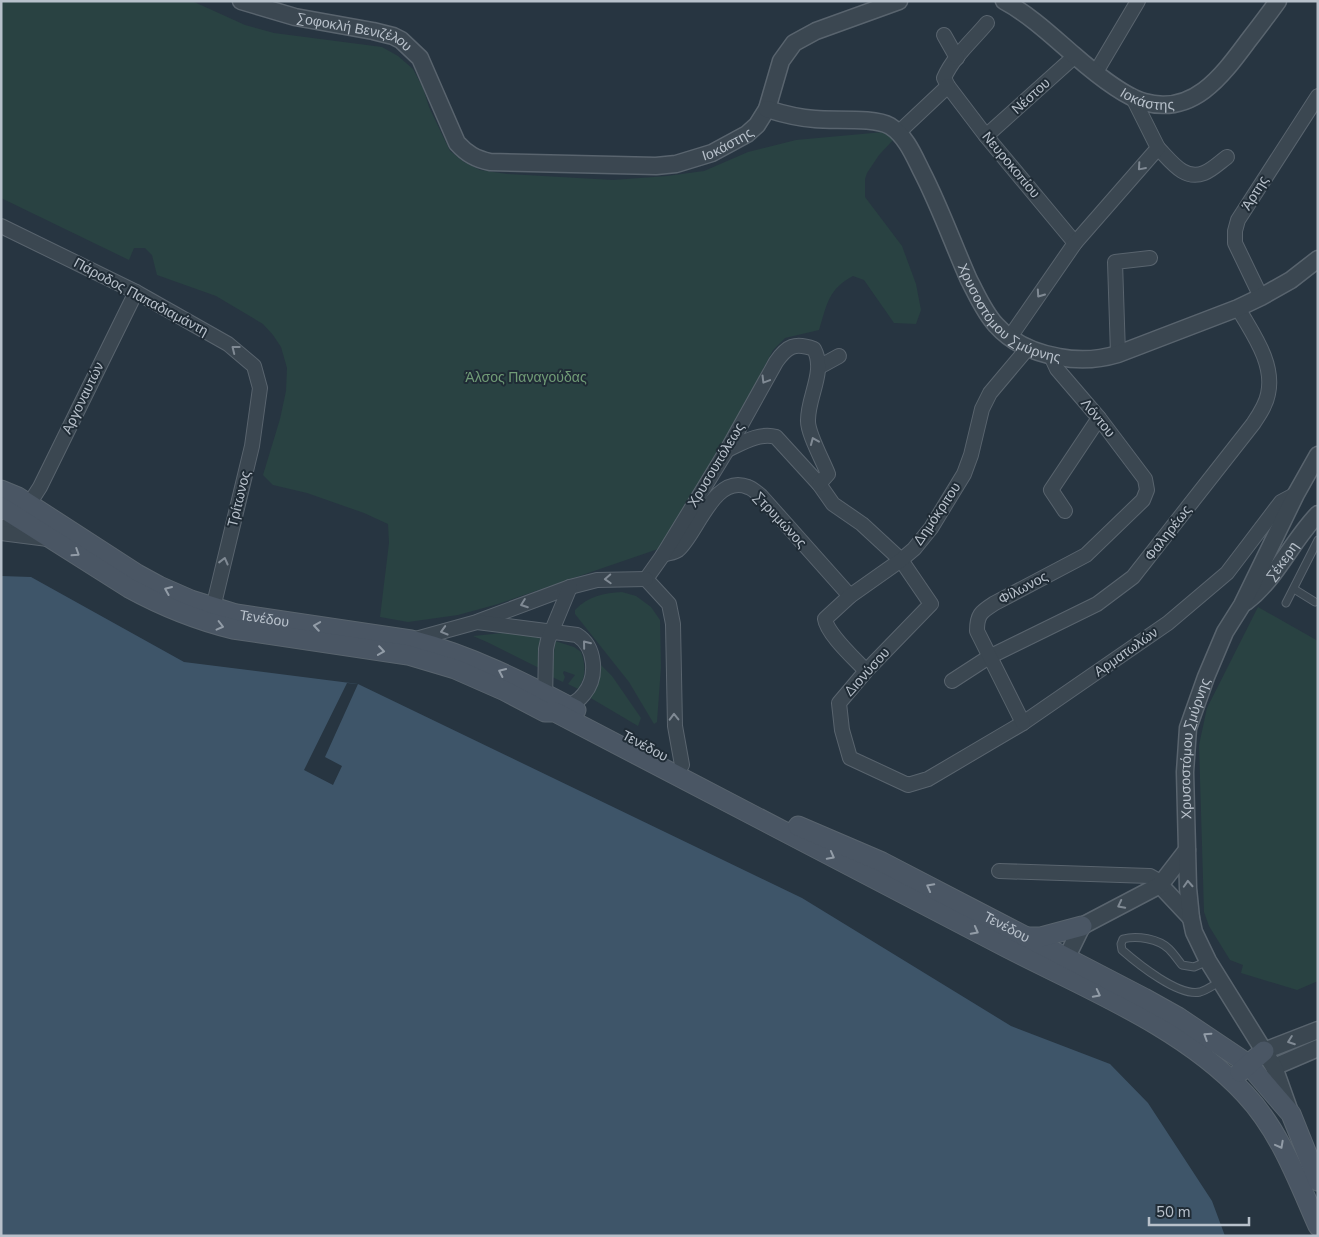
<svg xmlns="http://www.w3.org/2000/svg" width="1319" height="1237" viewBox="0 0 1319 1237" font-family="'Nunito Sans',sans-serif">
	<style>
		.green { fill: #294242 }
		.water { fill: #3e5569 }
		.pier { fill: #273541 }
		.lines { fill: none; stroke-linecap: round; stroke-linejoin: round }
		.service-casing { stroke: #59646e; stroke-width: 9 }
		.minor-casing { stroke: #59646e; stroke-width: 16 }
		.tertiary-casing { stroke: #59646e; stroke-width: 19 }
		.secondary-casing { stroke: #59646e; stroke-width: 21 }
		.service { stroke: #3b4751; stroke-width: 7 }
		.minor { stroke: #3b4751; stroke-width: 14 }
		.tertiary { stroke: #3b4751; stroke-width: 16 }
		.secondary { stroke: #4a5664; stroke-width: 19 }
		.oneway { stroke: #808a94 }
		.oneway2 { stroke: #929ca7 }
		.labels { text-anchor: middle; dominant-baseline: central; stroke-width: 4; stroke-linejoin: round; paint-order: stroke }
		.street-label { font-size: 14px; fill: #b8c1cb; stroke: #202c36 }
		.park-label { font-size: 14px; fill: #709b76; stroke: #202c36 }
	</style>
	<rect width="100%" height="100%" fill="#273541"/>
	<g class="green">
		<path d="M 1,1 L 192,1 L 245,25 L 274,33 L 382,47 L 398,56 L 413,69 L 423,88 L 429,107 L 450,151 L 464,162 L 480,170 L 507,174 L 613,180 L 667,176 L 704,171 L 748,152 L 796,140 L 884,132 L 894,139 L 879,155 L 867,173 L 865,179 L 865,197 L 902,246 L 916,284 L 921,310 L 916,324 L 894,323 L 864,280 L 853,276 C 828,289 827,305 819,330 L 785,338 L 773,350 L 746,402 L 661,548 L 498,604 L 458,615 L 408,622 L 380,617 L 389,543 L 388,524 L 364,513 L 307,493 L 273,485 L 263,475 L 280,419 L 286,391 L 287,368 L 281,347 L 273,335 L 263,324 L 216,296 L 157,275 L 152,255 L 145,248 L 134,248 L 129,260 L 1,198 Z"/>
		<path d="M 622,592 L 636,596 L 651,607 L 660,620 L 661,667 L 657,722 L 654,724 L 629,682 L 575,614 L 575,610 C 588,596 604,593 622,592 Z"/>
		<path d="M 1258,607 L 1318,641 L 1318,981 L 1297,990 L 1241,973 L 1243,965 L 1230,960 L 1209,926 L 1204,912 L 1199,745 L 1207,708 Z"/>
		<path d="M 503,633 L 546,634 L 539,651 L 539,668 L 487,642 L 473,636 Z"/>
		<path d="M 555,641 L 574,647 L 581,652 C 586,666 586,677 578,689 L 568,684 L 575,675 L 564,671 L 563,673 L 565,677 L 563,682 L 552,677 Z"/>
		<path d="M 601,665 L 612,676 L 641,718 L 638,726 L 589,697 C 598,687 600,678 601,665 Z"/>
	</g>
	<path class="water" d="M 1,576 L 31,577 L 184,662 L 358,684 L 802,898 L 1011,1026 L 1110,1064 L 1148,1103 L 1212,1201 L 1225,1236 L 1,1236 Z"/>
	<path class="pier" d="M 347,683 L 358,684 L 325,757 L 342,766 L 333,785 L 304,770 Z"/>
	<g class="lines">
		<g class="service-casing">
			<g id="service">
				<path d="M 1294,589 L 1315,602"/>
				<path d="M 1286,603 L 1318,540"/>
				<path d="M 1208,961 L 1194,967 L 1182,965 C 1178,960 1174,954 1169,949 C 1159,939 1137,935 1123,939 L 1121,944 L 1122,950 C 1138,964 1179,997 1200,992 C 1207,990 1215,984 1221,981"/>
			</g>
		</g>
		<g class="minor-casing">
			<g id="minor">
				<path d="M 987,23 C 973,40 953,57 944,78 L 948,86 L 986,136 L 1075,243"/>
				<path d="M 944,35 L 957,58"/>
				<path d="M 1096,72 L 1138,1"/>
				<path d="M 898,133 L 948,86"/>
				<path d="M 986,136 L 1075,56"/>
				<path d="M 1158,148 C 1171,161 1184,181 1204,173 C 1212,170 1220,162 1227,157"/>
				<path d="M 1,226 L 136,292 L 228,344 L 254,366 L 260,388 L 252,446 L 213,608"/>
				<path d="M 1261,297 L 1235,243 L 1235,231 L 1238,220 L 1318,96"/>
				<path d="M 1010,337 L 1075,243 L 1158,148 L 1132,96"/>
				<path d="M 1118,354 L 1115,262 L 1150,258"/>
				<path d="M 819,367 L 839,356"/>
				<path d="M 727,450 C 742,443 760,432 776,437 L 819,484 L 833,504 L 862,524 L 901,560 L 931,604 L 866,671 L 839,703 L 842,730 L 850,758 L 908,785 L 928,779 L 1023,723 L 1168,623 L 1227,573 L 1281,502 L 1296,494"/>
				<path d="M 1065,511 L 1051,490 L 1099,418"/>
				<path d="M 1,529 L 20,518 L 40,487 L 136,292"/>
				<path d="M 1,533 L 48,539"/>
				<path d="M 663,555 C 668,553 674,553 678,550 C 697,534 714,473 748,487 C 752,488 757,493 761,496 L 850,596"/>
				<path d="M 646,579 L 663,555 L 727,450 L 776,362 C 787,346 795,342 814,349 C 826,371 808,396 808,420 C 807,432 823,461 828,474 L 819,484"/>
				<path d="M 646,579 L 669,604 L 673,624 L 675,726 L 682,765"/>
				<path d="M 479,621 L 570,587 L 597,580 L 646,579"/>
				<path d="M 412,640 L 477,622 L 577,635 C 596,647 598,677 584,694 C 579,701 569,706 561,709"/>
				<path d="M 866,671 C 855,659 827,634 825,619 L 850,596 L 901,560 L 914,549 L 931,528 L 964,474 L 971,455 L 982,409 L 990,393 L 1027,349"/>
				<path d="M 952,681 L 989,657 L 1097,604 L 1133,577 L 1253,424 C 1259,415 1266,405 1268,394 C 1275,363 1252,333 1238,308"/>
				<path d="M 545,702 L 546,649 L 548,640 L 570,587"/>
				<path d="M 1023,723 L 977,631 C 977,614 981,612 995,603 L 1086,555 L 1143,500 L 1147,490 L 1145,479 L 1099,418 L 1057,369 L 1051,356"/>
				<path d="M 999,871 L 1150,876 L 1157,880 L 1160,885"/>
			</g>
		</g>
		<g class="tertiary-casing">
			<g id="tertiary">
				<path id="s1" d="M 241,1 L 295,17 L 373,31 L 393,36 L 401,40 L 420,58 L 457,143 C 467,154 476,159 490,162 L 656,166 L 676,164 L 712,153 L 747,134 L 757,125 L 767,109 L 781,61 L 794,43 L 816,31 L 899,1"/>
				<path id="s2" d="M 1004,1 C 1030,15 1052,36 1074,55 C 1090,69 1123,96 1144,102 C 1193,116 1222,76 1248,41 C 1258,28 1268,15 1278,1"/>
				<path id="s3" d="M 767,109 C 783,114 798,118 815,119 C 834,121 874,117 890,126 C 906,136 914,156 922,172 C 940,207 953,244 969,280 C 977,295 984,312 996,325 C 1013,344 1035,353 1059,357 C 1079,361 1098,360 1118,354 L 1238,308 L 1261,297 L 1291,280 L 1318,259"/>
				<path id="s4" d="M 1246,602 C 1277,578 1291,542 1318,514"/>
				<path d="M 1160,885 L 1191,918"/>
				<path d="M 1061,969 L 1082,926 L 1160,885 L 1187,850"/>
				<path d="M 1264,1051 L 1318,1030"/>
				<path d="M 1274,1067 L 1318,1048"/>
				<path id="s5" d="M 1290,1112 L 1274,1067 L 1208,961 L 1194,932 L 1191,918 L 1188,888 L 1185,772 L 1188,728 L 1206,677 L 1225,632 L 1242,605 L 1296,494 L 1318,455"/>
			</g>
		</g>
		<g class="secondary-casing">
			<g id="secondary">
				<path id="s6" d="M 1,490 L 18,497 L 137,574 L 159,586 L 191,600 L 236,614 L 411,640 C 470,655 523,682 576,710"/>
				<path d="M 1,507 L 129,588 C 162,606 196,620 233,629 L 408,655 L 455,669 L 505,691 L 545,712 L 555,712 C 702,788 849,865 996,942 C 1079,986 1180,1024 1245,1094 C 1280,1131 1298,1181 1318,1226"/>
				<path id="s7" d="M 798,826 L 882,862 L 1144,998 L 1178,1017 L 1248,1064 L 1291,1114 L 1318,1181"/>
				<path d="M 1025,937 L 1041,937 L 1082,926"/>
				<path d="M 1240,1072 L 1264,1051"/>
			</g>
		</g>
		<use href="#service" class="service"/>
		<use href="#minor" class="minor"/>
		<use href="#tertiary" class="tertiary"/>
		<use href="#secondary" class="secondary"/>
	</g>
	<defs><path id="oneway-chevron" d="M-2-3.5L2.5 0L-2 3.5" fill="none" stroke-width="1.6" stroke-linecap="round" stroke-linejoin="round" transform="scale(1.25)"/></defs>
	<g class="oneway">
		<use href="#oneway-chevron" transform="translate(1141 167) rotate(131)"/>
		<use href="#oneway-chevron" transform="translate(1040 294) rotate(125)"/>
		<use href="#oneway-chevron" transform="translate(235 349) rotate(-142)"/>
		<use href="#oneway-chevron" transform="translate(765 380) rotate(121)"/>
		<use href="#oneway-chevron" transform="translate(814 441) rotate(-113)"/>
		<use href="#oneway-chevron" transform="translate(224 561) rotate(-76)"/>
		<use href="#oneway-chevron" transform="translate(608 579) rotate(177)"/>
		<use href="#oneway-chevron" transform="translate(524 604) rotate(160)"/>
		<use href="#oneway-chevron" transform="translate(444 631) rotate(164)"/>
		<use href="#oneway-chevron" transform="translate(586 644) rotate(-129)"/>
		<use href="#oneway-chevron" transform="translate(674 717) rotate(-91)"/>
		<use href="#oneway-chevron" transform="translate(1188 884) rotate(-93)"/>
		<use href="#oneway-chevron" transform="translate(1121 905) rotate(153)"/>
		<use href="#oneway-chevron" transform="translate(1291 1041) rotate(160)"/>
	</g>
	<g class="oneway2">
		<use href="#oneway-chevron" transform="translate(76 553) rotate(33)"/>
		<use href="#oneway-chevron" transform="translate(168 590) rotate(-157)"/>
		<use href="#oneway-chevron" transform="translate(220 626) rotate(14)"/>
		<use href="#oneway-chevron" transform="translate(317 626) rotate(-171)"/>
		<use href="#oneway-chevron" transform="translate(381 651) rotate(8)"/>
		<use href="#oneway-chevron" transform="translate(502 672) rotate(-155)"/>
		<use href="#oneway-chevron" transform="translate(831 856) rotate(28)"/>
		<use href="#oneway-chevron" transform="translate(930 887) rotate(-152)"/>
		<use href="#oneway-chevron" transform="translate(975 931) rotate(28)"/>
		<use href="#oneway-chevron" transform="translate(1097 994) rotate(27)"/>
		<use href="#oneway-chevron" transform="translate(1207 1036) rotate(-147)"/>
		<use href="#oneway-chevron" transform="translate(1280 1145) rotate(62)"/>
	</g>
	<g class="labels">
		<g class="street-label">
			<text stroke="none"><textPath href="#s1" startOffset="118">Σοφοκλή Βενιζέλου</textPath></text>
			<text stroke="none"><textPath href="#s2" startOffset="176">Ιοκάστης</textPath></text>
			<text transform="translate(1031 96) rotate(-42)">Νέστου</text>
			<text stroke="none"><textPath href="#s1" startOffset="564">Ιοκάστης</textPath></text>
			<text transform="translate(1011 165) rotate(50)">Νευροκοπίου</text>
			<text transform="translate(1255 193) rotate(-58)">Άρτης</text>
			<text transform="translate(141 297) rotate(28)">Πάροδος Παπαδιαμάντη</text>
			<text stroke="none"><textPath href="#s3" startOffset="354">Χρυσοστόμου Σμύρνης</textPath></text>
			<text transform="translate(83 398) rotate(-64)">Αργοναυτών</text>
			<text transform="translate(1098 418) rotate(51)">Λόντου</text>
			<text transform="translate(716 465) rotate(-59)">Χρυσουπόλεως</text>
			<text transform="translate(239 499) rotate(-76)">Τρίτωνος</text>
			<text transform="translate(937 514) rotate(-56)">Δημόκριτου</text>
			<text transform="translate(780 520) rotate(47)">Στρυμώνος</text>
			<text transform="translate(1168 533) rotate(-52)">Φαληρέως</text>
			<text stroke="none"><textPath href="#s4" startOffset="55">Σέκερη</textPath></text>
			<text transform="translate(1023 588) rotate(-28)">Φίλωνος</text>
			<text stroke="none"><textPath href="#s6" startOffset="296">Τενέδου</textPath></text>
			<text transform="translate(1126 652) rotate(-35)">Αρματωλών</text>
			<text transform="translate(867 672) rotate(-48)">Διονύσου</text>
			<text transform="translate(645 746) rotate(28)">Τενέδου</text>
			<text stroke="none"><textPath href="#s5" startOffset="390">Χρυσοστόμου Σμύρνης</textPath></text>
			<text stroke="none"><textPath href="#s7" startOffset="232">Τενέδου</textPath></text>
		</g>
		<g class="park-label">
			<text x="526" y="377">Άλσος Παναγούδας</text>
		</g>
	</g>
	<rect width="1319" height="1237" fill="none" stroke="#b8c1cb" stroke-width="5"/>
	<path d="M1149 1217v8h100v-8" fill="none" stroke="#b8c1cb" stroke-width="2.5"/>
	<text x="1156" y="1217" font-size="15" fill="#b8c1cb" stroke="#202c36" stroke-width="4" paint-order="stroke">50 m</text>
</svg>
